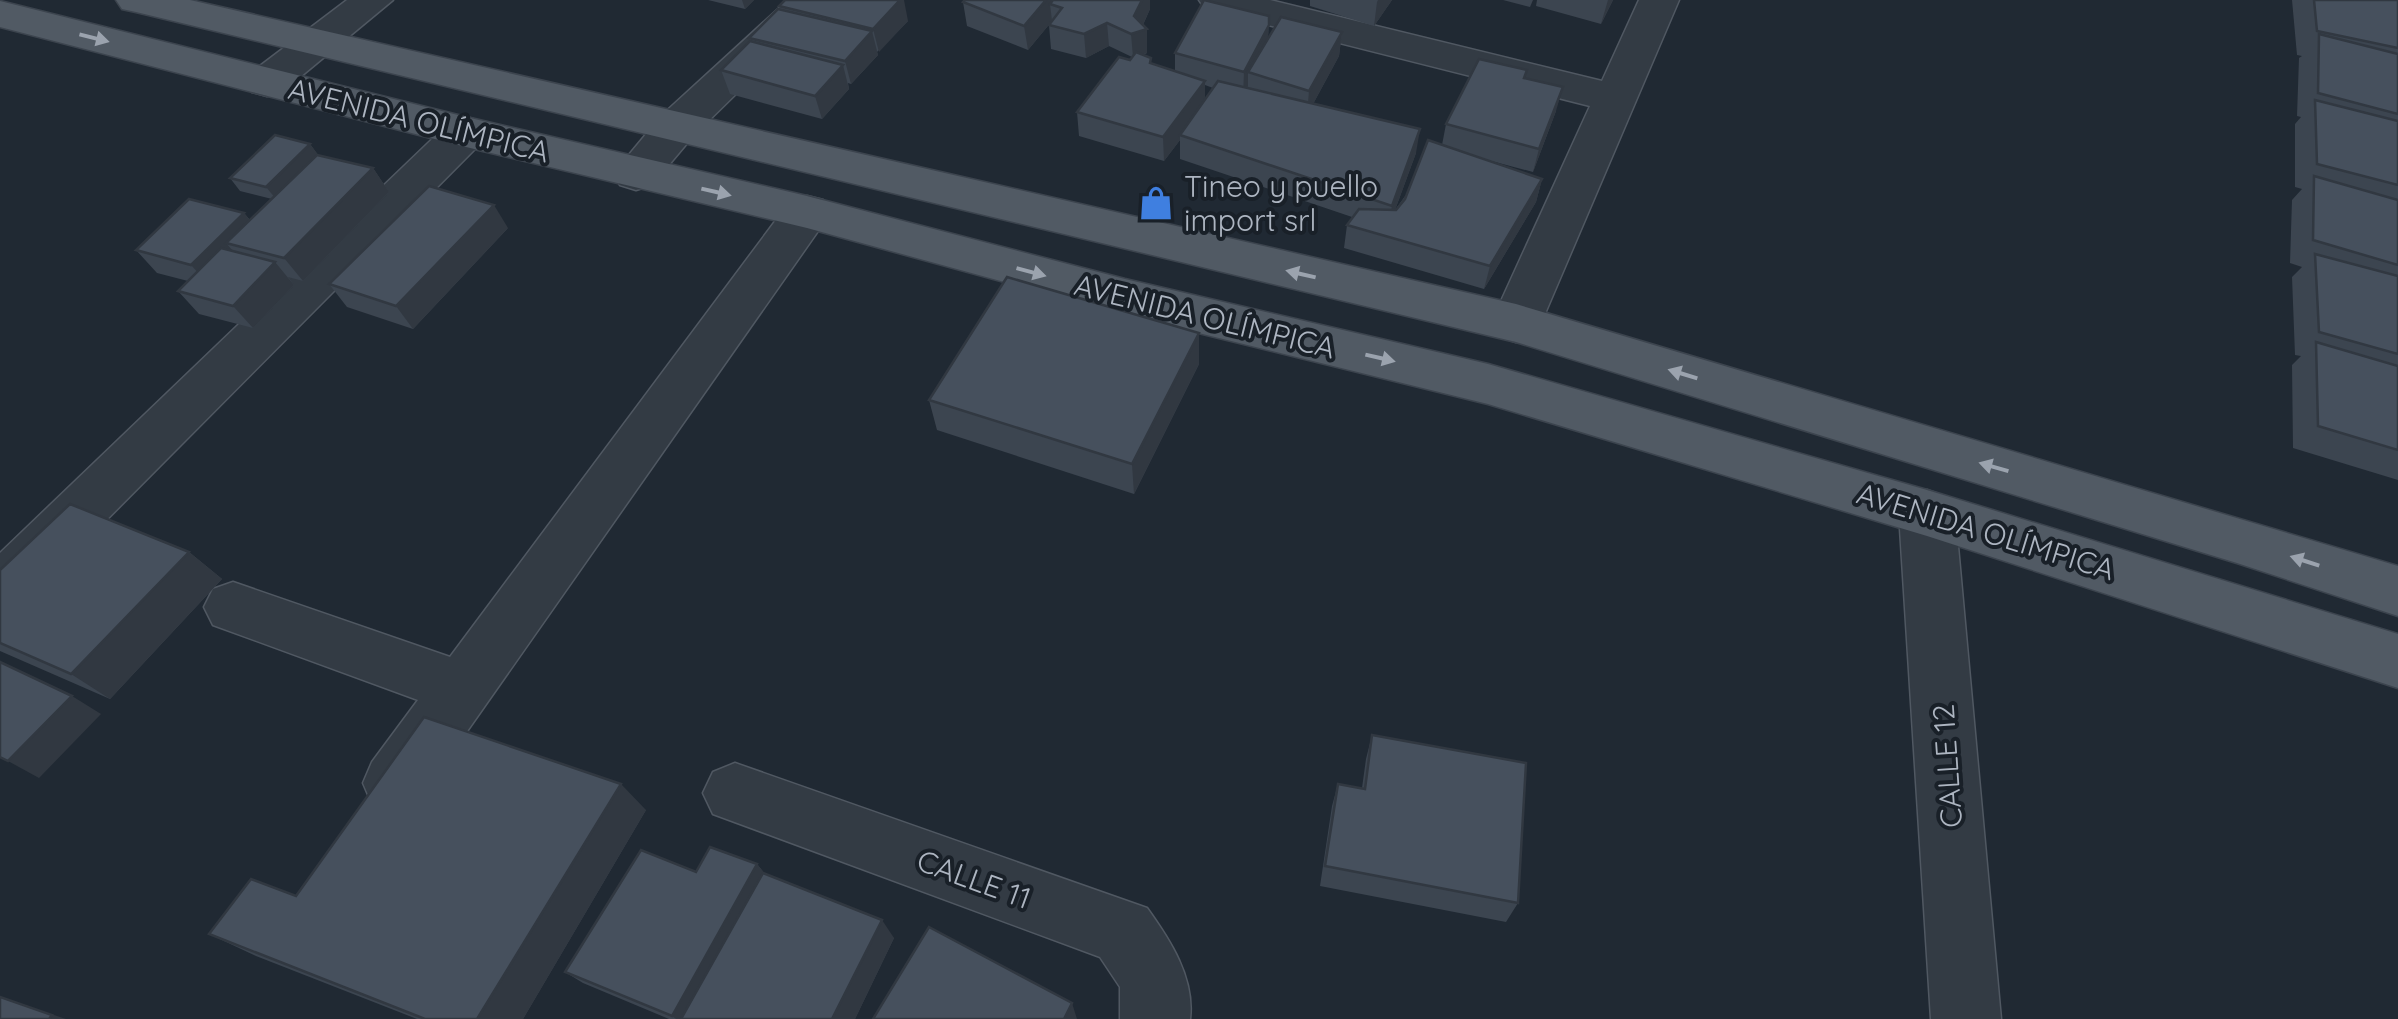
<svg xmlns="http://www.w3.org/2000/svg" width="2398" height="1019" viewBox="0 0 2398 1019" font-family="Quicksand,sans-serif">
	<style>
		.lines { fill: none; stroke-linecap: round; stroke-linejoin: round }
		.minor-casing { stroke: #505862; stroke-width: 3 }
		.major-casing { stroke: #3c444e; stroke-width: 3 }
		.minor { fill: #333b44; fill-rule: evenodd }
		.major { fill: #515a64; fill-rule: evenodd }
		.wall { fill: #3c4550; fill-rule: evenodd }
		.shaded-wall { fill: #313841 }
		.building { fill: #46505d; stroke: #313841; stroke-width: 2.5 }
		.oneway { fill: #9ba3ae }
		.labels { text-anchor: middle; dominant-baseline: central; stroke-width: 8; stroke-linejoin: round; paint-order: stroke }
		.street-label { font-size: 30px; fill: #adb5c1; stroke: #192028 }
		.poi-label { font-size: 30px; fill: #adb5c1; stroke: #192028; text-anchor: start }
	</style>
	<rect width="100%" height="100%" fill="#202933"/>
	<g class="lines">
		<g class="minor-casing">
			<g id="minor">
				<path d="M 347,0 L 393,0 L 282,92 L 267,96 L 252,92 L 246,82 L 252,72 Z"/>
				<path d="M 788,0 L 832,0 L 694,135 L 652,185 L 636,190 L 620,185 L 613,174 L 662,115 Z"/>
				<path d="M 1199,0 L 1270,0 L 1602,81 L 1639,0 L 1679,0 L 1541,323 L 1534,336 L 1516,342 L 1498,336 L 1491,323 L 1590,106 L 1205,9 Z"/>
				<path d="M 466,117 L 482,122 L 488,132 L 482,142 L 20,607 L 0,615 L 0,553 L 450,122 Z"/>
				<path d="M 807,196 L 823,200 L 830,212 L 823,224 L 416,804 L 394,813 L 372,804 L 363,783 L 372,762 L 418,700 L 213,625 L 204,607 L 213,589 L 233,582 L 450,657 L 791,200 Z"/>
				<path d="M 1927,490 L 1946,497 L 1955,513 L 2001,1019 L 1931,1019 L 1899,513 L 1908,497 Z"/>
				<path d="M 735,763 L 1147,908 C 1170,940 1195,978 1190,1019 L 1120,1019 L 1120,987 L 1100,957 L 713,814 L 703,793 L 713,772 Z"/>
			</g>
		</g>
		<g class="major-casing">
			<g id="major">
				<path d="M 116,0 L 190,0 L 1516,304 L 2398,566 L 2398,616 L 2237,563 L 1516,342 L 136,12 L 122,9 Z"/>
				<path d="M 0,1 L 466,117 L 807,196 L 1125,279 L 1488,364 L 1927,490 L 2398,634 L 2398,688 L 1927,536 L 1488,404 L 1125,315 L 807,228 L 466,147 L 0,27 Z"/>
			</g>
		</g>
		<use href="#minor" class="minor"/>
		<use href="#major" class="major"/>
	</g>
	<g class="wall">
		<path d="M 708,0 L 754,0 L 745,9 Z"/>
		<path d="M 965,0 L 1150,0 L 1150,9 L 1143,25 L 1147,53 L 1143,55 L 1151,58 L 1151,64 L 1175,71 L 1175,53 L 1269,16 L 1268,39 L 1342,32 L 1339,56 L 1313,104 L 1416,153 L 1395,210 L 1442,145 L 1446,124 L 1525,78 L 1556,111 L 1533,172 L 1480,158 L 1542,179 L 1536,202 L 1484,289 L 1344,248 L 1347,225 L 1352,217 L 1180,159 L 1180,140 L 1164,161 L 1079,136 L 1077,112 L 1132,57 L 1109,46 L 1086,58 L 1051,49 L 1049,25 L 1052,21 L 1028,50 L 967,26 L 963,2 ZM 1205,85 L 1213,88 L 1205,99 Z"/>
		<path d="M 1310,0 L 1392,0 L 1374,26 L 1310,6 Z"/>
		<path d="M 1503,0 L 1533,0 L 1530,7 Z"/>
		<path d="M 1537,0 L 1613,0 L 1601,24 L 1536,6 Z"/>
		<path d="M 2292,0 L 2398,0 L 2398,480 L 2293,448 L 2292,365 L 2301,356 L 2295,355 L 2292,277 L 2302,267 L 2290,263 L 2292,200 L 2302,189 L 2295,187 L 2295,124 L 2301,117 L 2297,116 L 2299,58 L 2302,56 L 2297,55 Z"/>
		<path d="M 779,6 L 908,21 L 877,52 L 878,55 L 851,84 L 848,83 L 849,89 L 822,119 L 730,94 L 721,70 L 750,41 L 749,38 L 780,9 Z"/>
		<path d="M 310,144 L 318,155 L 373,168 L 389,192 L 303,281 L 288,277 L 294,285 L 253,328 L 199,314 L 178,291 L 188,281 L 157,273 L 136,250 L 244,213 L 250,220 L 272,199 L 240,191 L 230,178 Z"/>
		<path d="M 508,228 L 413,329 L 347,307 L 329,284 Z"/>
		<path d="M 1199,364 L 1134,494 L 937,430 L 929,400 Z"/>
		<path d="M 189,552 L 222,579 L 110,699 L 0,651 L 0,570 Z"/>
		<path d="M 1372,735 L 1518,903 L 1506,922 L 1320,886 L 1332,806 L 1338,784 L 1362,788 L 1366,759 Z"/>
		<path d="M 646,810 L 523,1019 L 417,1019 L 256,956 L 209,934 L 296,896 Z"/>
		<path d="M 757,864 L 765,874 L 894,938 L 855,1019 L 669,1019 L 583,983 L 565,972 L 696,872 Z"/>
	</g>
	<g class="shaded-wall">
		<path d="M 742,0 L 754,0 L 745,9 Z"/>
		<path d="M 900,0 L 904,0 L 908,21 L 879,52 L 873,29 Z"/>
		<path d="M 1046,0 L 1069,0 L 1050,4 L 1052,21 L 1028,50 L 1024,26 Z"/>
		<path d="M 1142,0 L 1150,0 L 1150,9 L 1140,31 L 1147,29 L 1147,53 L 1133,57 L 1131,34 L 1134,16 Z"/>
		<path d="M 1378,0 L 1392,0 L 1374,26 L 1377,2 Z"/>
		<path d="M 1608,0 L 1613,0 L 1601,24 Z"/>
		<path d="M 1107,23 L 1109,46 L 1086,58 L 1084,34 Z"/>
		<path d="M 1269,25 L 1267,49 L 1248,72 L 1248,86 L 1243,96 L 1244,72 Z"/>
		<path d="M 872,31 L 878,55 L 851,84 L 845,61 Z"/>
		<path d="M 1342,32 L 1339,56 L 1307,115 L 1309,91 Z"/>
		<path d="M 843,65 L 849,89 L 822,119 L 815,96 Z"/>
		<path d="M 1205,81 L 1205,105 L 1180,135 L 1180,140 L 1164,161 L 1163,137 Z"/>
		<path d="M 1563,87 L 1556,111 L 1533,172 L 1539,149 Z"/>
		<path d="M 1420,129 L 1416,153 L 1388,229 L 1392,206 Z"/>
		<path d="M 310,144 L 319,156 L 276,199 L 266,187 Z"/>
		<path d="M 373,168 L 389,192 L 303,281 L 284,258 Z"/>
		<path d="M 1542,179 L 1536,202 L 1484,289 L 1490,266 Z"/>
		<path d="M 494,205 L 508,228 L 413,329 L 396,306 Z"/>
		<path d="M 244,213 L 263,236 L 226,243 L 240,259 L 212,288 L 191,265 Z"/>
		<path d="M 275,262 L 294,285 L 253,328 L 233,306 Z"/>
		<path d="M 1199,333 L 1199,364 L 1134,494 L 1132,464 Z"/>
		<path d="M 189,552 L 222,579 L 110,699 L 71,674 Z"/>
		<path d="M 72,696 L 101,714 L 39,778 L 8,761 Z"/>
		<path d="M 621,784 L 646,810 L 523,1019 L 477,1019 Z"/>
		<path d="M 757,864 L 769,879 L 691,1019 L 676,1019 L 672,1016 Z"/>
		<path d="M 882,920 L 894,938 L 855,1019 L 832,1019 Z"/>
		<path d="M 0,997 L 66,1019 L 49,1019 Z"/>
		<path d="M 1072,1003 L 1077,1019 L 1064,1019 Z"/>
	</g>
	<g class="building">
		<path d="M 785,0 L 900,0 L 873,29 L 779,6 Z"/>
		<path d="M 965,0 L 1046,0 L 1024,26 L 963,2 Z"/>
		<path d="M 1053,0 L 1142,0 L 1134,16 L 1147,29 L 1131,34 L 1107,23 L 1084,34 L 1049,25 L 1062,8 L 1050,4 Z"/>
		<path d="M 1204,0 L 1269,16 L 1269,25 L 1244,72 L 1175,53 Z"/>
		<path d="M 2314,0 L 2398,0 L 2398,48 L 2317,31 Z"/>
		<path d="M 778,9 L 872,31 L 845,61 L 749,38 Z"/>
		<path d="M 1281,17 L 1342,32 L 1309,91 L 1248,72 Z"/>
		<path d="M 2319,34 L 2398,54 L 2398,114 L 2318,93 Z"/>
		<path d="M 750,41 L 843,65 L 815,96 L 721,70 Z"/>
		<path d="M 1136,52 L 1151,58 L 1150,63 L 1205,81 L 1163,137 L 1077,112 L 1119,57 L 1130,60 Z"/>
		<path d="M 1479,59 L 1527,70 L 1524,78 L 1563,87 L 1539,149 L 1446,124 Z"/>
		<path d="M 1218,81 L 1420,129 L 1392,206 L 1180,135 Z"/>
		<path d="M 2315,100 L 2398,121 L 2398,185 L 2317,164 Z"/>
		<path d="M 275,135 L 310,144 L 266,187 L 230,178 Z"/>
		<path d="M 1428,140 L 1542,179 L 1490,266 L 1347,225 L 1359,209 L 1396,210 L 1405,199 Z"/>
		<path d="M 317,155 L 373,168 L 284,258 L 226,243 Z"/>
		<path d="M 2314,176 L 2398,200 L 2398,265 L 2313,240 Z"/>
		<path d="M 429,186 L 494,205 L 396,306 L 329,284 Z"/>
		<path d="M 189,199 L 244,213 L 191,265 L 136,250 Z"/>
		<path d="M 221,248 L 275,262 L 233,306 L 178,291 Z"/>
		<path d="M 2315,254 L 2398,276 L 2398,354 L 2319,332 Z"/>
		<path d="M 1007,277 L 1199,333 L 1132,464 L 929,400 Z"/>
		<path d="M 2316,342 L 2398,366 L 2398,450 L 2318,426 Z"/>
		<path d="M 70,504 L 189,552 L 71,674 L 0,643 L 0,570 Z"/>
		<path d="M 0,662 L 72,696 L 8,761 L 0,757 Z"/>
		<path d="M 424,717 L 621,784 L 477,1019 L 425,1019 L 209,934 L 251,879 L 296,896 Z"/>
		<path d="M 1372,735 L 1526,763 L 1518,903 L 1325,866 L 1338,784 L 1365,789 Z"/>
		<path d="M 710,847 L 757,864 L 672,1016 L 565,972 L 641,850 L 696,872 Z"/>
		<path d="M 763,873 L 882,920 L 832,1019 L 681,1019 Z"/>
		<path d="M 929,927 L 1072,1003 L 1064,1019 L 873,1019 Z"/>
		<path d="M 0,997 L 52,1015 L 49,1019 L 0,1019 Z"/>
	</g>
	<defs><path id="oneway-solid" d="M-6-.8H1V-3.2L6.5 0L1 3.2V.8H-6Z" transform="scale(2.5)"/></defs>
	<g class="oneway">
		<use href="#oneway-solid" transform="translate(94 38) rotate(14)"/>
		<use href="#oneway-solid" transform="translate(716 192) rotate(13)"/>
		<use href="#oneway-solid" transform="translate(1031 272) rotate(15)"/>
		<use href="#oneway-solid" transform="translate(1301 274) rotate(-167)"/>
		<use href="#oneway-solid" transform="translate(1380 358) rotate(13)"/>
		<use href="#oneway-solid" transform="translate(1683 374) rotate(-163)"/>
		<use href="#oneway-solid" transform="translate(1994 467) rotate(-164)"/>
		<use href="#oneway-solid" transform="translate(2305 561) rotate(-162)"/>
	</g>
	<defs>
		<g id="shop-bare" transform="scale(2.7)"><path d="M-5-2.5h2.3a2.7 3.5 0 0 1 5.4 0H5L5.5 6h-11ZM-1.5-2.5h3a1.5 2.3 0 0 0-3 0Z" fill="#3f7fe0" stroke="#192028" stroke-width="2.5" paint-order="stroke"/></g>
	</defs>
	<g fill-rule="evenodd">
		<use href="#shop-bare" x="1156" y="203"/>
	</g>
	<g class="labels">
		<g class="street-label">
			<text transform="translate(419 120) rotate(14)">AVENIDA OLÍMPICA</text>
			<text transform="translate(1205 316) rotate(14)">AVENIDA OLÍMPICA</text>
			<text transform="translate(1986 531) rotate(17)">AVENIDA OLÍMPICA</text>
			<text transform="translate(1947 766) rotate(-94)">CALLE 12</text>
			<text transform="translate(974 879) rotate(20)">CALLE 11</text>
		</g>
		<g class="poi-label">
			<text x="1184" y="186">Tineo y puello<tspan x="1184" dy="34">import srl</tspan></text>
		</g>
	</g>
</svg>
